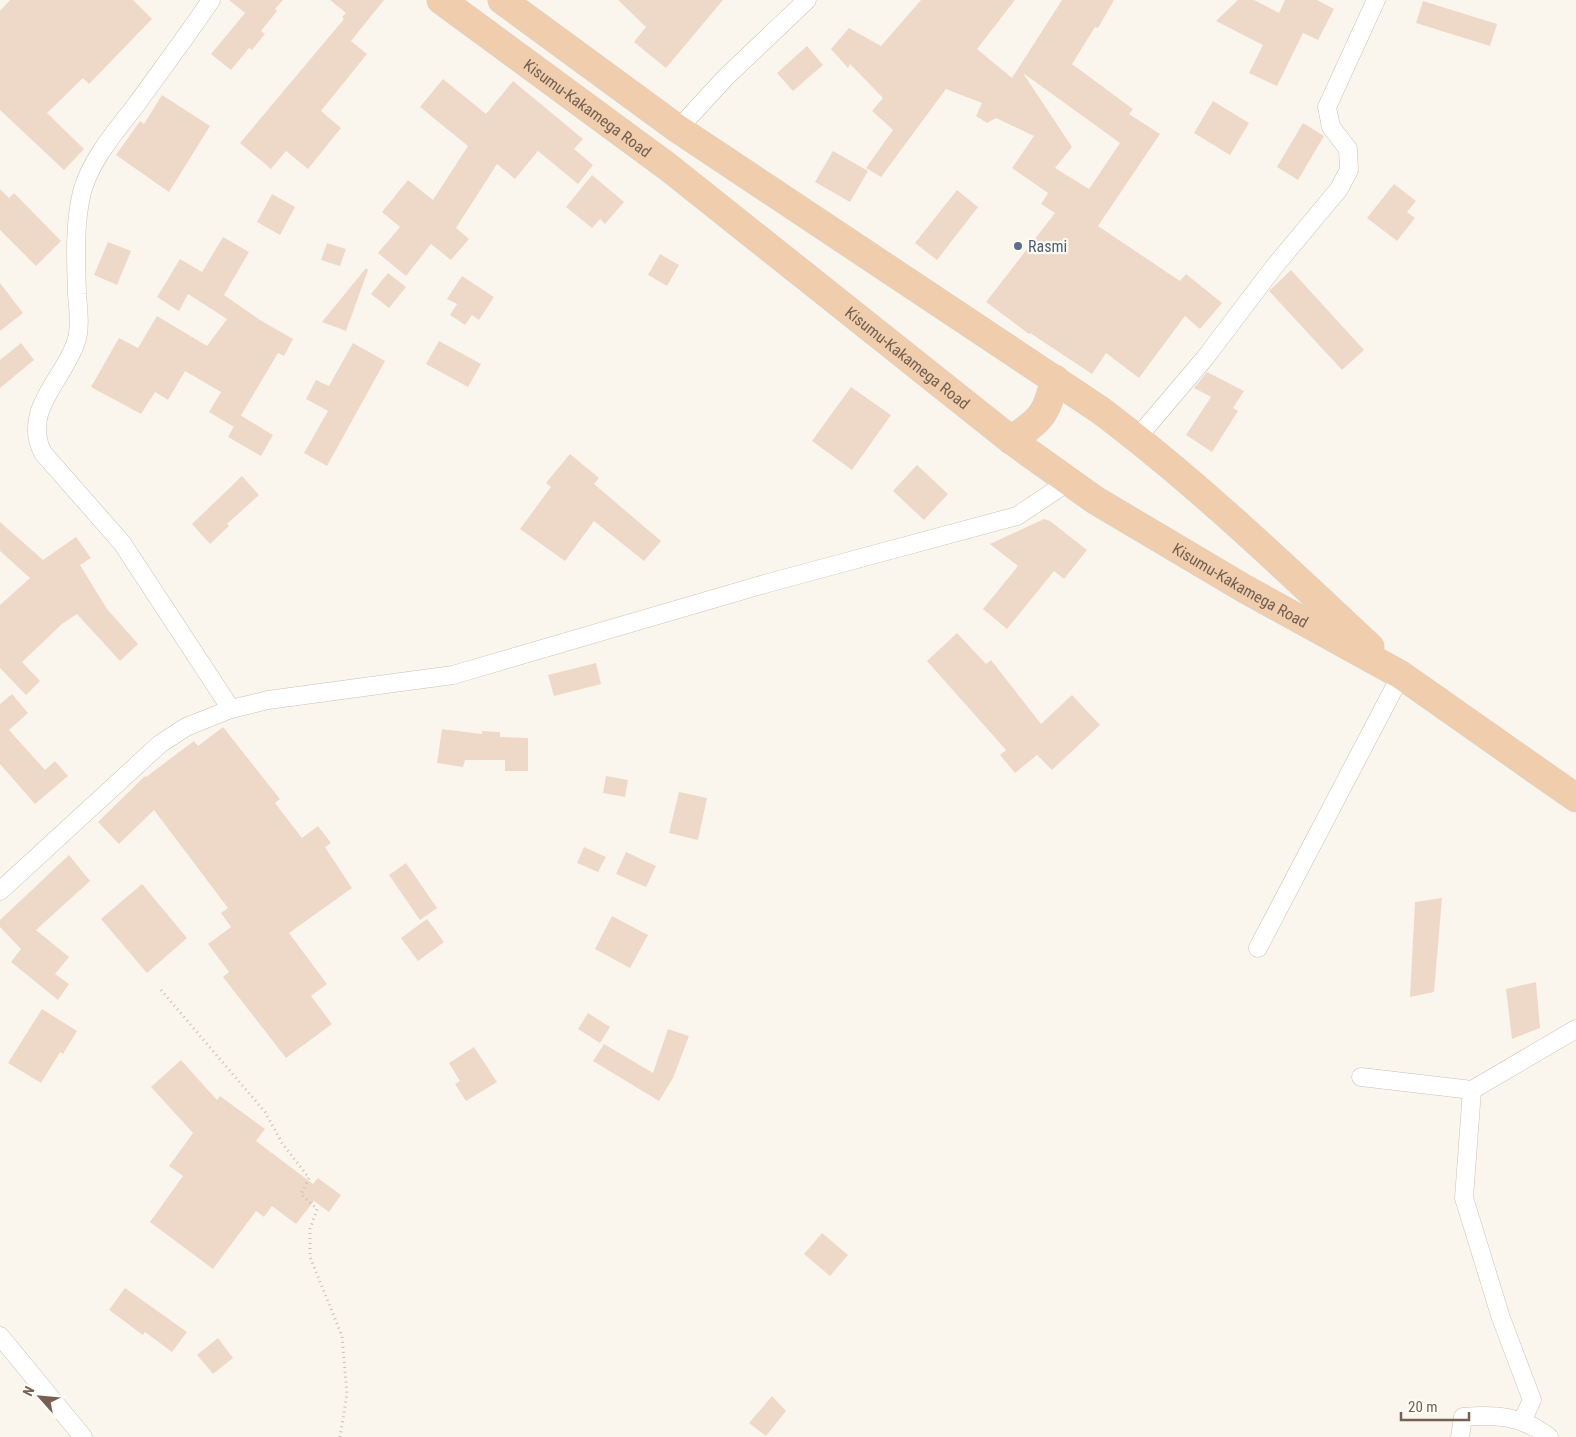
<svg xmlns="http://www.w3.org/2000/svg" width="1576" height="1437" viewBox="0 0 1576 1437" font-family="'Roboto Condensed',sans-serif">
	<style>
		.building { fill: #eed9c8; fill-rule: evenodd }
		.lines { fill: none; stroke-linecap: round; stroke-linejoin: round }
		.minor-casing { stroke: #cdc0b4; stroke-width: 19 }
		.trunk-casing { stroke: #d8d2cf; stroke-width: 29 }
		.path { stroke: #d3bcaa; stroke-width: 3; stroke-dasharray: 1 4; stroke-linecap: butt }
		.minor { stroke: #fff; stroke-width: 18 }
		.trunk { stroke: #f0cead; stroke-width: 28 }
		.service-dot { fill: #5c6f8a; stroke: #fefaf4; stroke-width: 2 }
		.labels { text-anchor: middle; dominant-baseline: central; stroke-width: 4.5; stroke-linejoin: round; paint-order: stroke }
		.street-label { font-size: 16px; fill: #756052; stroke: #fefaf4 }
		.service-label { font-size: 16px; fill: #4e5e75; stroke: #fefaf4; text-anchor: start }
	</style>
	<rect width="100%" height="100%" fill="#fbf6ed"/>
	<g class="building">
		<path d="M 10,0 L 133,0 L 152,19 L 89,84 L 83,78 L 47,113 L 84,149 L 64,170 L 0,110 L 0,11 Z"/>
		<path d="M 229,0 L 283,0 L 275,9 L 277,11 L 261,31 L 265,34 L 252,50 L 249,48 L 231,70 L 211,54 L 245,13 Z"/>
		<path d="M 330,0 L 384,0 L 351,41 L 367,54 L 321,111 L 341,128 L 308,169 L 286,151 L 271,169 L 240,143 L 344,19 L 342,17 L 346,13 Z"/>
		<path d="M 618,0 L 723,0 L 666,68 L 634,42 L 646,27 Z"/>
		<path d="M 921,0 L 1015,0 L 977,49 L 1012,78 L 1062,0 L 1114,0 L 1098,28 L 1095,27 L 1072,64 L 1133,109 L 1129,114 L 1160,134 L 1098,226 L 1180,281 L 1186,274 L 1222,303 L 1200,329 L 1185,316 L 1139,378 L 1106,353 L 1092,374 L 1030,333 L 1029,334 L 986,302 L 1055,213 L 1041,204 L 1048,193 L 1012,168 L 1034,136 L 996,118 L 987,123 L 976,116 L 982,103 L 946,89 L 881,177 L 866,168 L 893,130 L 872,111 L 883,98 L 850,64 L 848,68 L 831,49 L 849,28 L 881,46 ZM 1023,73 L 1120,143 L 1089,189 L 1055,168 L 1072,147 Z"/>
		<path d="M 1238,0 L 1254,0 L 1279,13 L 1285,0 L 1317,0 L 1334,9 L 1318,40 L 1303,33 L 1277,86 L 1249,73 L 1263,45 L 1216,21 Z"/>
		<path d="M 1423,1 L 1497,24 L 1490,46 L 1416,23 Z"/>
		<path d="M 807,46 L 823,65 L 793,91 L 777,73 Z"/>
		<path d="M 443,79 L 486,114 L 513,81 L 583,139 L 574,149 L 593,165 L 578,184 L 538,151 L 515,179 L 497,164 L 456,228 L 469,239 L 451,260 L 431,244 L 406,276 L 378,253 L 400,227 L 382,212 L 408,180 L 433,200 L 468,146 L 420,107 Z"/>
		<path d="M 162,95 L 210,126 L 169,192 L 116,155 L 140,121 L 144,124 Z"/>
		<path d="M 1213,101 L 1249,123 L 1230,155 L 1194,133 Z"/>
		<path d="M 1303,123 L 1324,136 L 1298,180 L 1277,167 Z"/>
		<path d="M 833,151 L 868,171 L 850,202 L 815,182 Z"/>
		<path d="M 592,175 L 624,202 L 605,224 L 600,219 L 592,228 L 566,207 Z"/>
		<path d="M 1394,184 L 1416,201 L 1407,212 L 1415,218 L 1397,241 L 1367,218 Z"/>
		<path d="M 0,189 L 9,198 L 14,193 L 61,241 L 36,266 L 0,230 Z"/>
		<path d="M 957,190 L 978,207 L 937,260 L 915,243 Z"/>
		<path d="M 272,194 L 295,207 L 280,235 L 257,222 Z"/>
		<path d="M 223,237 L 249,252 L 224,295 L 260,320 L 293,339 L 284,356 L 278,353 L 234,427 L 209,412 L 221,392 L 185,371 L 168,400 L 155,392 L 141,414 L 91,387 L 119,338 L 138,348 L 157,316 L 207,346 L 227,319 L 188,294 L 179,311 L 157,297 L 180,259 L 202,272 Z"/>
		<path d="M 108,242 L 131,251 L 117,285 L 94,275 Z"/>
		<path d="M 327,243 L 346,249 L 340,266 L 321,260 Z"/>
		<path d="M 660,254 L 679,265 L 667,286 L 648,275 Z"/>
		<path d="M 366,268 L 368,270 L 346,331 L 322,322 Z"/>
		<path d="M 1291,270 L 1364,350 L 1342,370 L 1269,291 Z"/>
		<path d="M 388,273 L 406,287 L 389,308 L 371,294 Z"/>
		<path d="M 462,276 L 494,297 L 479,320 L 472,315 L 465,325 L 450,315 L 457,304 L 447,299 Z"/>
		<path d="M 0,283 L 23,313 L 0,331 Z"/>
		<path d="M 439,341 L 481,364 L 468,387 L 426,364 Z"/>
		<path d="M 21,343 L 34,360 L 0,388 L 0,360 Z"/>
		<path d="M 353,343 L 385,361 L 327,466 L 304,453 L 328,411 L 306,399 L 316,380 L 329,386 Z"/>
		<path d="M 1207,372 L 1244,391 L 1233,408 L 1238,411 L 1212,452 L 1186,435 L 1211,397 L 1194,388 Z"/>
		<path d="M 851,387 L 891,415 L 852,470 L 812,441 Z"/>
		<path d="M 240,415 L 273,435 L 261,456 L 228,437 Z"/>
		<path d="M 570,454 L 599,478 L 594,484 L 661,541 L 644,561 L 594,521 L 565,561 L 520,529 L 551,487 L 546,483 Z"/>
		<path d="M 917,465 L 948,494 L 924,520 L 893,491 Z"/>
		<path d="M 242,476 L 259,495 L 227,524 L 229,526 L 210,544 L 192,524 Z"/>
		<path d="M 1044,519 L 1050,521 L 1087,550 L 1064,579 L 1054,571 L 1007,629 L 983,609 L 1018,566 L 990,544 Z"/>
		<path d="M 0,522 L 43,560 L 76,537 L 91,558 L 80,565 L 107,609 L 138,644 L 120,661 L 77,614 L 62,624 L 22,662 L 40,681 L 26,695 L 0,668 L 0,605 L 30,578 L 0,551 Z"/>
		<path d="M 957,633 L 986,664 L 991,660 L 1041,724 L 1072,695 L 1100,725 L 1052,770 L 1037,755 L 1015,773 L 1000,755 L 1006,750 L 927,661 Z"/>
		<path d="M 596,663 L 601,684 L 554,696 L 548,675 Z"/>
		<path d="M 12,694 L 28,713 L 9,730 L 45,770 L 55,761 L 68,776 L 35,804 L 0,764 L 0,704 Z"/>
		<path d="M 223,727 L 280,799 L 275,803 L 302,838 L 318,826 L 331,843 L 325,847 L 352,888 L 289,933 L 327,984 L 311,996 L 332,1024 L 286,1058 L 223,977 L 229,972 L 208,944 L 231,927 L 221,913 L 228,908 L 154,810 L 119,844 L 98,822 L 145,776 L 146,777 L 194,741 L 198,746 Z"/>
		<path d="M 442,729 L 482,734 L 482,731 L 500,732 L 500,737 L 528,738 L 528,771 L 505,771 L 505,760 L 465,760 L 463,767 L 437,763 Z"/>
		<path d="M 606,776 L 628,780 L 625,797 L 603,793 Z"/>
		<path d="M 679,792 L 707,798 L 698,840 L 669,833 Z"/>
		<path d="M 584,847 L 606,857 L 598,872 L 577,863 Z"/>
		<path d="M 626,852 L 656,866 L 646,887 L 616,874 Z"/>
		<path d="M 69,855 L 90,881 L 36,930 L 69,957 L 55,974 L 69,984 L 58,1000 L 11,962 L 21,949 L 0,927 L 0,920 Z"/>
		<path d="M 406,863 L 437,908 L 420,920 L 389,875 Z"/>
		<path d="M 142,884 L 187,938 L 147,973 L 101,919 Z"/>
		<path d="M 1442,898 L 1434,992 L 1410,997 L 1415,902 Z"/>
		<path d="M 612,916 L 648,935 L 630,968 L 595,949 Z"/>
		<path d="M 427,919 L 444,942 L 418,961 L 401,938 Z"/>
		<path d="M 1536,982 L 1540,1028 L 1512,1039 L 1506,989 Z"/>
		<path d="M 42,1009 L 77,1031 L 63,1054 L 60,1052 L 41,1083 L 8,1063 Z"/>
		<path d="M 588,1013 L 610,1027 L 600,1043 L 578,1029 Z"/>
		<path d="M 668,1029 L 689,1036 L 673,1078 L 659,1101 L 593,1061 L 604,1044 L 653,1073 Z"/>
		<path d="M 474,1047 L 497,1082 L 466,1101 L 455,1084 L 460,1081 L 449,1063 Z"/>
		<path d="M 181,1060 L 217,1100 L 220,1096 L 265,1129 L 256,1141 L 313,1184 L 318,1178 L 341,1195 L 329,1212 L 314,1201 L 296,1224 L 272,1206 L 264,1217 L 256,1211 L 213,1269 L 150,1222 L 183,1176 L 169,1166 L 193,1133 L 151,1087 Z"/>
		<path d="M 822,1233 L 848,1255 L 830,1276 L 804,1254 Z"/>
		<path d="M 125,1288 L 187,1332 L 172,1352 L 145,1332 L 143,1335 L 109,1310 Z"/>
		<path d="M 218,1338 L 233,1358 L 213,1374 L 197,1355 Z"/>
		<path d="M 772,1396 L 786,1411 L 766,1436 L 749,1423 Z"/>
	</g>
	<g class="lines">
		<g class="minor-casing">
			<g id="minor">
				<path d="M 211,0 C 187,36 161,70 136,105 C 116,131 91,159 82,192 C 74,225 76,260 77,294 C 78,309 81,327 76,342 C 64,379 21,411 43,453 L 122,543 L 231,709"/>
				<path d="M 678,129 L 726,77 L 807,0"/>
				<path d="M 1137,438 L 1205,358 L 1274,267 L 1339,189 L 1349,170 L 1348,149 L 1331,127 L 1327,107 L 1376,0"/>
				<path d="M 0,891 L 160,744 L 186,727 L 231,709 L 268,700 L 453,675 L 768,583 L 1017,516 L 1068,482"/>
				<path d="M 1258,948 L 1401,675"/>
				<path d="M 1361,1077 L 1472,1090 L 1576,1029"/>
				<path d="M 1472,1090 L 1464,1198 L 1501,1318 L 1532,1400 L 1522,1421"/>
				<path d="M 0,1336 L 83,1437"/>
				<path d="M 1460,1437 L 1463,1417 C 1495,1414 1523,1416 1549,1437"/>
			</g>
		</g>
		<g class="trunk-casing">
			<g id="trunk">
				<path id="s1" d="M 441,0 L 668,167 L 1011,440 L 1095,500 L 1245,589 L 1401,675 L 1576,798"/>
				<path d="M 502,0 L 678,129 L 1100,410 C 1196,482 1283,566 1370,647"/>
				<path d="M 1011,440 C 1042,419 1046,415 1055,379"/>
			</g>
		</g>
		<path class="path" d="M 161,990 L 265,1112 L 282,1143 L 309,1178 L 301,1194 L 317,1209 L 310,1229 L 310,1257 L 342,1336 L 347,1394 L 340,1437"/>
		<use href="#minor" class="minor"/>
		<use href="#trunk" class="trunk"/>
	</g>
	<circle class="service-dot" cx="1018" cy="246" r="5"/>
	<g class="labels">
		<g class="street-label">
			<text stroke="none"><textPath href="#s1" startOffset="182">Kisumu-Kakamega Road</textPath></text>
			<text stroke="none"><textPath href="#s1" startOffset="588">Kisumu-Kakamega Road</textPath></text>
			<text stroke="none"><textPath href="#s1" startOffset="992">Kisumu-Kakamega Road</textPath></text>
		</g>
		<g class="service-label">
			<text x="1028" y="246">Rasmi</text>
		</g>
	</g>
	<g transform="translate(40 1397) rotate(297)" stroke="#fefaf4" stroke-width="4" paint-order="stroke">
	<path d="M0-4L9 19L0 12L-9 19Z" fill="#756052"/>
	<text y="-8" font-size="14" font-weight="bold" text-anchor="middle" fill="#756052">N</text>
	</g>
	<path d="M1401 1412v8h68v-8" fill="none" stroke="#756052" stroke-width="2.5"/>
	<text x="1408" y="1412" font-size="15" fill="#756052" stroke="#fefaf4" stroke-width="4" paint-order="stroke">20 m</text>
</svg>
